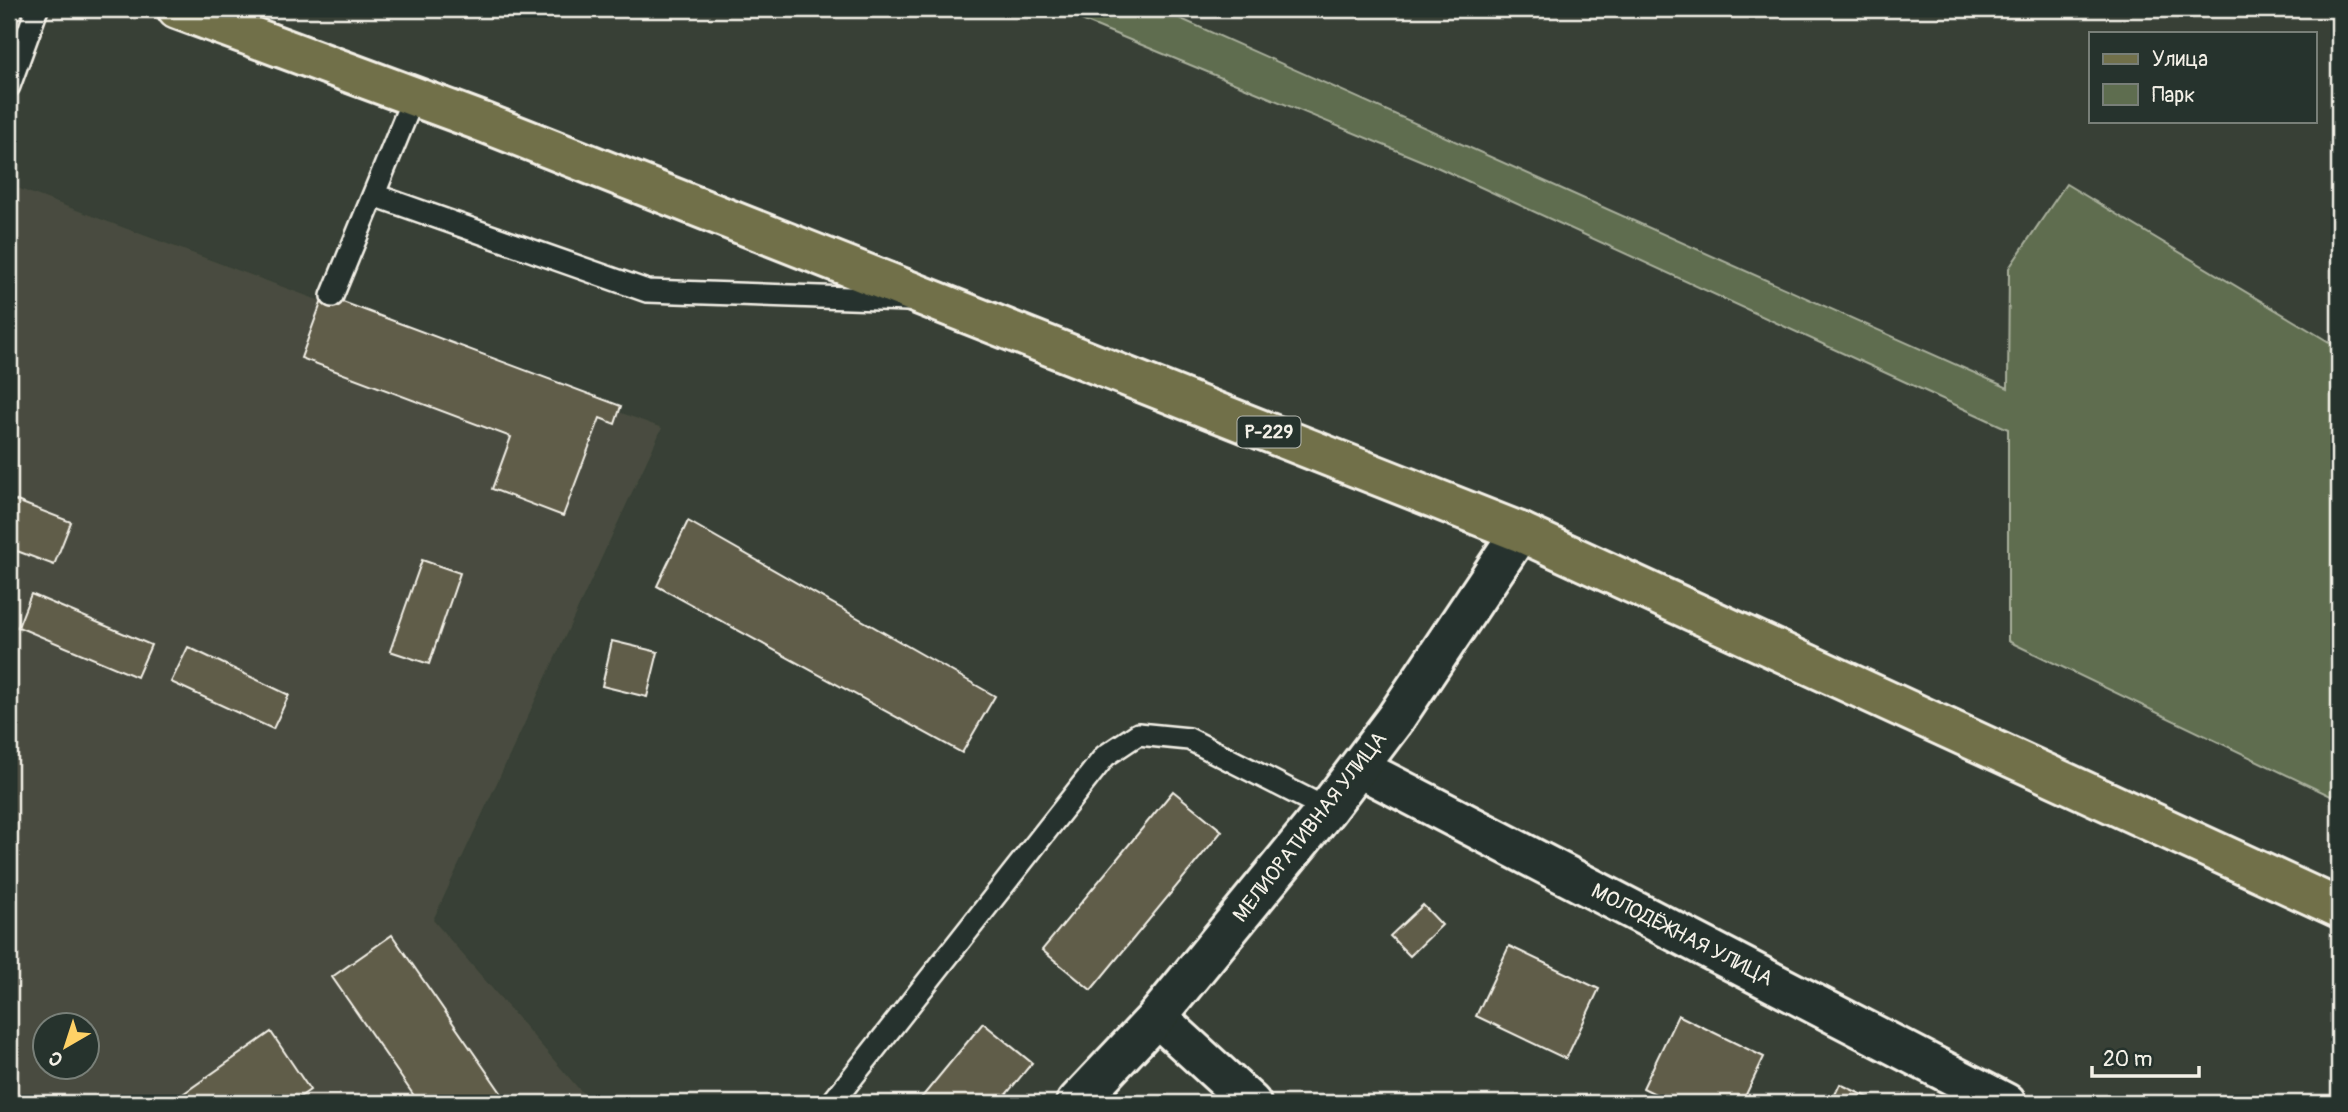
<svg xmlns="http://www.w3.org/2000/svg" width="2348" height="1112" viewBox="0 0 2348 1112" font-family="Pangolin,sans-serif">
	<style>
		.built { fill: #484c3f; fill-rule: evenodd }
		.green { fill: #5e6d4f; stroke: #a9af9c; stroke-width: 2 }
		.building { fill: #615d4a; stroke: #f4f1e8; stroke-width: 2 }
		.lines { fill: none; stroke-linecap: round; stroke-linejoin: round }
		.service-casing { stroke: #f4f1e8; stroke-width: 26 }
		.minor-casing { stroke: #f4f1e8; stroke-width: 44 }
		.primary-casing { stroke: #f4f1e8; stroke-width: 44 }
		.service { stroke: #26332d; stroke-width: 21 }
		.minor { stroke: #26332d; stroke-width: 38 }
		.primary { stroke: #71704a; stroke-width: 38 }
		.labels { text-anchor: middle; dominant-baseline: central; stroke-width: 5; stroke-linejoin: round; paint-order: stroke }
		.shield { fill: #26332d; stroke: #b6b8b0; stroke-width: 2 }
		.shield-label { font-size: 19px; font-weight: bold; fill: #f4f1e8 }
		.street-label { font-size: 21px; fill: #f4f1e8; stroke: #26332d }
	</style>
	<rect width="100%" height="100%" fill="#384036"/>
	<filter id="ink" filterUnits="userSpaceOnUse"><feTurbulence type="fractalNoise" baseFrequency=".0143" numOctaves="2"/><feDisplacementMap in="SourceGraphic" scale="14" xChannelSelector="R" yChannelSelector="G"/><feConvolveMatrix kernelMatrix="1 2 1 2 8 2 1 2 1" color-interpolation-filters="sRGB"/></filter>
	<g filter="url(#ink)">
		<path class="built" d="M 9,185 L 662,428 L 433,920 L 591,1103 L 9,1103 ZM 46,1024 L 88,1024 L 88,1066 L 46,1066 Z"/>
		<path class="green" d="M 1055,9 L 1159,9 L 2008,388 L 2009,268 L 2066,184 L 2339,348 L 2339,800 L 2008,641 L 2008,429 L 1439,168 Z"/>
		<g class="building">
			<path d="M 324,295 L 621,406 L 615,424 L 600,418 L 563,516 L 492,489 L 511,437 L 301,358 Z"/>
			<path d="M 9,498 L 71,522 L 54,565 L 9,548 Z"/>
			<path d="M 688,521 L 995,696 L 962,753 L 657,586 Z"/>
			<path d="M 422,560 L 460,573 L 429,664 L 390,651 Z"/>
			<path d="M 31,594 L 151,645 L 137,677 L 18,627 Z"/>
			<path d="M 612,641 L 658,652 L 647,697 L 602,686 Z"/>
			<path d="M 188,647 L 289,695 L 273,729 L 171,682 Z"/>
			<path d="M 1173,791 L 1222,831 L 1091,990 L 1042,950 Z"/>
			<path d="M 1423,905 L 1442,925 L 1410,956 L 1390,936 Z"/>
			<path d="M 392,935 L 502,1094 L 489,1103 L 419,1103 L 332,977 Z"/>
			<path d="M 1509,946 L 1599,989 L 1566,1059 L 1476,1016 Z"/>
			<path d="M 1678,1015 L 1764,1057 L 1742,1103 L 1674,1103 L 1643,1088 Z"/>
			<path d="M 983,1023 L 1032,1063 L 999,1103 L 917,1103 Z"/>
			<path d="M 271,1032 L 310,1090 L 291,1103 L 170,1103 Z"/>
			<path d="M 1840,1084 L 1880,1103 L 1831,1103 Z"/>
		</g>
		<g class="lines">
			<g class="service-casing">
				<g id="service">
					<path d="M 9,86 L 37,9"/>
					<path d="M 374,195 L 647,291 L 908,300"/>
					<path d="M 332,296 L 414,96"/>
					<path d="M 832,1103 L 1105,756 L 1138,734 L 1189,739 L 1327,809"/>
				</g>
			</g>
			<g class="minor-casing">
				<g id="minor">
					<path d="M 1359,768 L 2006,1103"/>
					<path d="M 1157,1017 L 1251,1103"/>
					<path d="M 1076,1103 L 1157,1017 L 1327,809 L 1395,719 L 1520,532"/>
				</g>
			</g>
			<g class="primary-casing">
				<path id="primary" d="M 177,9 L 480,121 L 1520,532 L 2339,908"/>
			</g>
			<use href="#service" class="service"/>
			<use href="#minor" class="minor"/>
			<use href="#primary" class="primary"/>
		</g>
	</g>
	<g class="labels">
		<rect class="shield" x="1237.5" y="416.5" width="63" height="31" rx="5"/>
		<g class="shield-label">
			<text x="1269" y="432">Р-229</text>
		</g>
		<g class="street-label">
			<text transform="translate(1310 827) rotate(-52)">МЕЛИОРАТИВНАЯ УЛИЦА</text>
			<text transform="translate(1682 935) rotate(27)">МОЛОДЁЖНАЯ УЛИЦА</text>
		</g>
	</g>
	<rect width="2348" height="1112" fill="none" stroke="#26332d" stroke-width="35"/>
	<rect x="18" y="18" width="2313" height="1077" fill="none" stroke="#f4f1e8" stroke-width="2.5" filter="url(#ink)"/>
	<rect x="2089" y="32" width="228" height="91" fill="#26332d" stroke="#787f78" stroke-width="2"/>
	<rect x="2103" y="54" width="35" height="10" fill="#71704a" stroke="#787f78" stroke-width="2"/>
	<text x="2152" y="66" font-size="21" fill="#f4f1e8">Улица</text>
	<rect x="2103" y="84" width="35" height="21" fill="#5e6d4f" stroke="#787f78" stroke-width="2"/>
	<text x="2152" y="102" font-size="21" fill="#f4f1e8">Парк</text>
	<g transform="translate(66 1046) rotate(219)"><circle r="33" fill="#26332d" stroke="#787f78" stroke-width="2"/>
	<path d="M0-5L12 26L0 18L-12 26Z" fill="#ffd166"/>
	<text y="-10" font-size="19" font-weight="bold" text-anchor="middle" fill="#f4f1e8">С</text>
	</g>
	<path d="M2092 1066v10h107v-10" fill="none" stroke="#f4f1e8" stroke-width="3.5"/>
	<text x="2103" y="1066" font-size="21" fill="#f4f1e8" stroke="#26332d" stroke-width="5" paint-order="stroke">20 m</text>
</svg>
